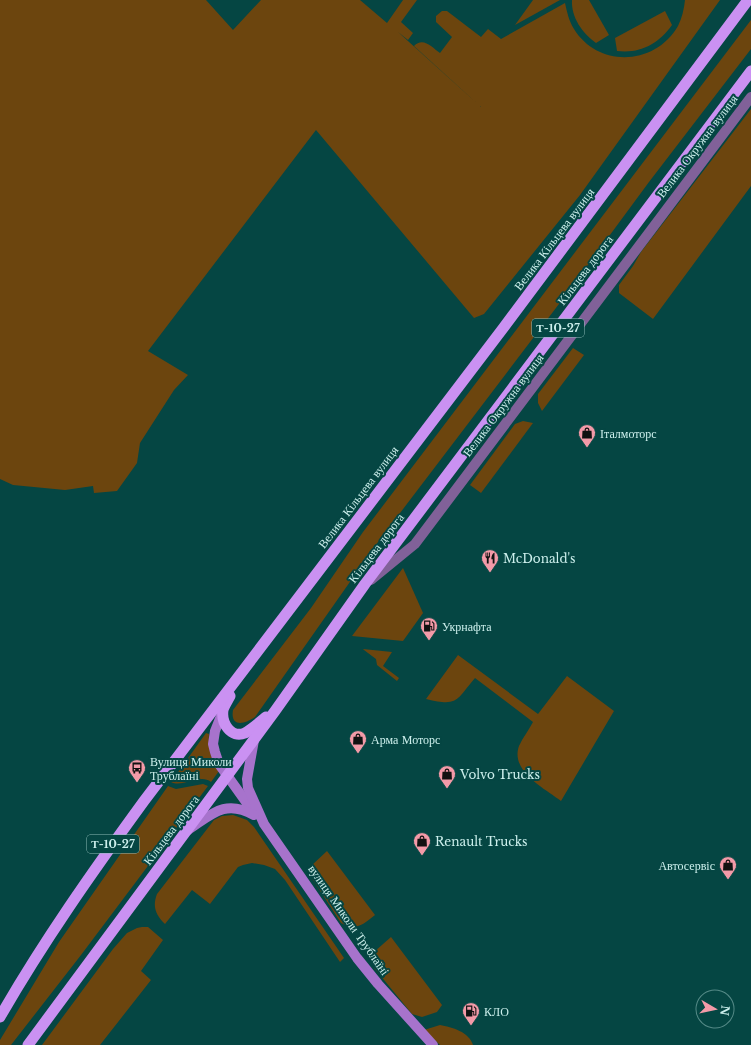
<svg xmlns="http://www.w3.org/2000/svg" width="751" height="1045" viewBox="0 0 751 1045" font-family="'Libre Baskerville',serif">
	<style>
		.green { fill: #6c450e }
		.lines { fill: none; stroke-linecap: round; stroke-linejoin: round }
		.tertiary { stroke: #816199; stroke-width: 10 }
		.secondary { stroke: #a773cc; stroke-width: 10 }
		.trunk { stroke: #ca91f2; stroke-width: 11 }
		.labels { text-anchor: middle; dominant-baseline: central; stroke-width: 4; stroke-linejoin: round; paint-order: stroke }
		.shield { fill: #054643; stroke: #90bcb9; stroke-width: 1 }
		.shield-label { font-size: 11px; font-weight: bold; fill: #ccefec }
		.street-label { font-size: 12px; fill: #ccefec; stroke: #054643 }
		.poi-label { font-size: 12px; fill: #ccefec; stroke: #054643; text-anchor: start }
	</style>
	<rect width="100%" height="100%" fill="#054643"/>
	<g class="green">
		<path d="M 0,0 L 206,0 L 233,30 L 261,0 L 360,0 L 387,23 L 403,0 L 417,0 L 401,22 L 413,33 L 408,40 L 398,32 L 481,107 L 414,46 C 423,36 433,48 440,53 L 452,37 L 436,22 L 436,16 L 442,11 L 447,11 L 481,37 L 488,29 L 501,39 L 565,3 C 567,12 569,21 574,29 C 598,68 655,66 678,26 C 682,18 684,9 685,0 L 720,0 L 580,195 L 484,314 L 474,318 L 316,130 L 148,351 L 188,375 L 174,390 L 140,443 L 137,463 L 117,491 L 94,493 L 93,486 L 65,490 L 13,485 L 0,479 Z"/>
		<path d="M 533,0 L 560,0 L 515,25 Z"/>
		<path d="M 572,0 L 589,0 L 609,35 L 596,43 C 582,33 571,17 572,0 Z"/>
		<path d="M 665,11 L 672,25 C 659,43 641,54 617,51 L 615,38 Z"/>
		<path d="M 751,20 L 751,49 L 649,182 L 562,300 L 378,542 L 255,717 C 245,724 230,728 233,710 L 311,608 L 363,532 Z"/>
		<path d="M 751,109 L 751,186 L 653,319 L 619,293 L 619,285 L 633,266 L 641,252 Z"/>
		<path d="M 573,348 L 584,355 L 542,411 L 538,403 L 538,394 Z"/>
		<path d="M 523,421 L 533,423 L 481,493 L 470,485 L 515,424 Z"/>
		<path d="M 403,568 L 423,613 L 403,641 L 352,636 Z"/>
		<path d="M 363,649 L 392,652 L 383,666 L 399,678 L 397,681 L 377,665 L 376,659 L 364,650 Z"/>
		<path d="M 458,655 L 538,714 L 567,676 L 614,711 L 561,801 C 544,788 510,771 519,746 C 523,737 529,730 533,722 L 475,678 C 456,700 459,707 426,699 Z"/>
		<path d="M 206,733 L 209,734 C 208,748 211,760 219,771 L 211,782 C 200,773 183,788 171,782 Z"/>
		<path d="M 203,784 L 208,786 L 81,955 L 11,1045 L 0,1045 L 0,1040 L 59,942 L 168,786 L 176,789 Z"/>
		<path d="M 233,815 L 247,820 L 254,827 L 344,958 L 340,962 L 285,880 L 275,869 L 264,865 L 252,863 L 243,865 L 238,867 L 210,904 L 192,890 L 165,924 C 156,915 152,907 157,894 L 214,820 L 222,816 Z"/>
		<path d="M 327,851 L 375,915 C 362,925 357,931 341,923 L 310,875 L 311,866 Z"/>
		<path d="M 142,927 L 148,927 L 163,940 L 141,971 L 151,980 L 100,1045 L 42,1045 L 113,949 L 127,933 L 137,928 Z"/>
		<path d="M 391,937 L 442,1005 L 437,1012 L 422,1017 L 412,1014 L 375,969 L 373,962 L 374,952 Z"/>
		<path d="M 440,1025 C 452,1027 469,1032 473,1045 L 440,1045 L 424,1030 Z"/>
	</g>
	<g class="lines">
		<path class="tertiary" d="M 371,580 L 415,544 L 751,97"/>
		<g class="secondary">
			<path d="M 223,711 L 215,731 L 213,744 L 215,752 L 219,764 L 254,813"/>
			<path d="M 254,740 L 247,779 L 248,788 L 264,824 L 357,958 L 378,984 L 433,1045"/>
			<path d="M 188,830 C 212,814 225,799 254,815"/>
		</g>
		<g class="trunk">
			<path d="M 230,696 C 228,700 224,706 223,710 C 221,723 231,739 245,733 C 252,729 260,722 266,717"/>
			<path d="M 0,1017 C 43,942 93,871 144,801 L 504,327 L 748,0"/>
			<path d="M 28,1045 L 275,711 L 365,584 L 751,71"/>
		</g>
	</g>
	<defs>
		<g id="shop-pin" transform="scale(0.9)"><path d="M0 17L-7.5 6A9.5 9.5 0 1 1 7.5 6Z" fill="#f39aa8" stroke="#054643"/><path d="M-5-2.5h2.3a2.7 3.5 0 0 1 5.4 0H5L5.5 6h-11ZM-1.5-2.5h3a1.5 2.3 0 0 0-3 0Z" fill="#111"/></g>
		<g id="restaurant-pin" transform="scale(0.9)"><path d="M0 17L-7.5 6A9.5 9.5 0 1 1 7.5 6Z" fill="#f39aa8" stroke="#054643"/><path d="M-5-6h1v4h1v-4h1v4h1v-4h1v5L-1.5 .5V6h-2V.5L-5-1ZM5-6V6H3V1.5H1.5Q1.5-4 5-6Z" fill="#111"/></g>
		<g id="fuel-pin" transform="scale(0.9)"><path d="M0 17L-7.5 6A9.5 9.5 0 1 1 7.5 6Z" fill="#f39aa8" stroke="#054643"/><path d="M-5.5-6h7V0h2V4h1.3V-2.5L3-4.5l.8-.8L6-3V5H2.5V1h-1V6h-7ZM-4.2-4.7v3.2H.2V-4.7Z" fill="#111"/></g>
		<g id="bus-pin" transform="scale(0.9)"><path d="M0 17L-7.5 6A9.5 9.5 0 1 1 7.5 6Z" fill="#f39aa8" stroke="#054643"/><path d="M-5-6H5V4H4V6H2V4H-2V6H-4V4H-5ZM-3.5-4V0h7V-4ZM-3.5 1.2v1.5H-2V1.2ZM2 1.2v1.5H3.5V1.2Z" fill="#111"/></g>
	</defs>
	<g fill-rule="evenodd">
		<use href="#shop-pin" x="587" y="433"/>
		<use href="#restaurant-pin" x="490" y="558"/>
		<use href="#fuel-pin" x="429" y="626"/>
		<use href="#shop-pin" x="358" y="739"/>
		<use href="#bus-pin" x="137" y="768"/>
		<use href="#shop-pin" x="447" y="774"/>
		<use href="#shop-pin" x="422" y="841"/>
		<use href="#shop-pin" x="728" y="865"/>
		<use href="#fuel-pin" x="471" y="1011"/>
	</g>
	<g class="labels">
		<g class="shield">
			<rect x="532" y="319" width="52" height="18" rx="3"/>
			<rect x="87" y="835" width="52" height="18" rx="3"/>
		</g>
		<g class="shield-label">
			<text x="558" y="328">Т-10-27</text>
			<text x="113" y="844">Т-10-27</text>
		</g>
		<g class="street-label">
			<text transform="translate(697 146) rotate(-53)">Велика Окружна вулиця</text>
			<text transform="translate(554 239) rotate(-53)">Велика Кільцева вулиця</text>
			<text transform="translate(585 270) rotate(-53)">Кільцева дорога</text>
			<text transform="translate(503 405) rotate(-53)">Велика Окружна вулиця</text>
			<text transform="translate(358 497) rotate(-53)">Велика Кільцева вулиця</text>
			<text transform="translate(376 548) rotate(-53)">Кільцева дорога</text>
			<text transform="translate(171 830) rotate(-53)">Кільцева дорога</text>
			<text transform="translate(349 920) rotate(55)">вулиця Миколи Трублаїні</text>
		</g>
		<g class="poi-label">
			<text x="600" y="433">Італмоторс</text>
			<text x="503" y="558">McDonald's</text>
			<text x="442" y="626">Укрнафта</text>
			<text x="371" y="739">Арма Моторс</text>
			<text x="150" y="761">Вулиця Миколи<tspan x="150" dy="14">Трублаїні</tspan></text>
			<text x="460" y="774">Volvo Trucks</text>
			<text x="435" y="841">Renault Trucks</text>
			<text x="715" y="865" text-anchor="end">Автосервіс</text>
			<text x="484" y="1011">КЛО</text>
		</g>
	</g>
	<g transform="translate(715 1009) rotate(99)"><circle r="19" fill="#054643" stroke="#558a87"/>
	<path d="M0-3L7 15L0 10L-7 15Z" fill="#f39aa8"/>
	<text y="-6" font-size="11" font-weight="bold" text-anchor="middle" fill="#ccefec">N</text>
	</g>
</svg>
